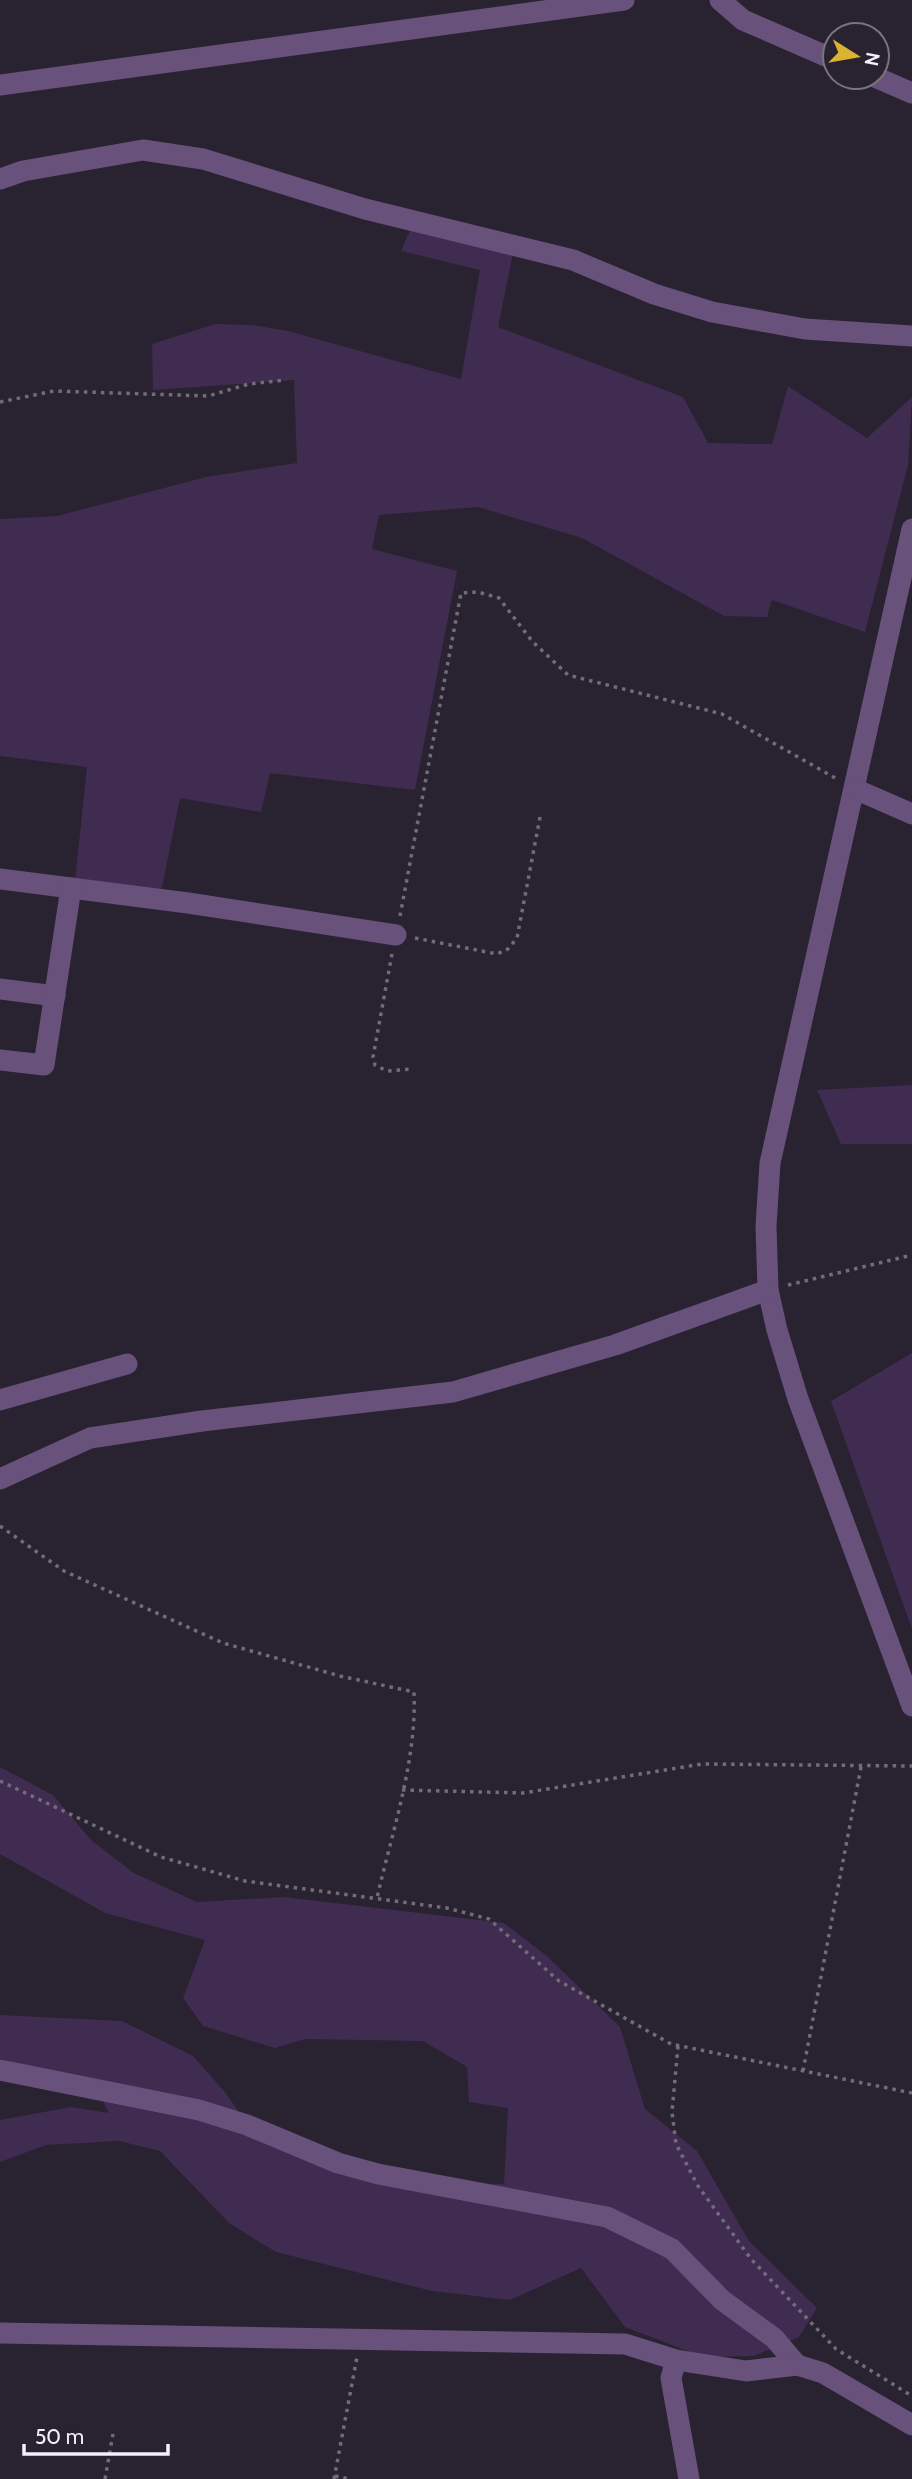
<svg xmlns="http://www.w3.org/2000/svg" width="912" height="2479" viewBox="0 0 912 2479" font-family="Cabin,sans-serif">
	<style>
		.green { fill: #402b51 }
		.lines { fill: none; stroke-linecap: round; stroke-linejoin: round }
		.path { stroke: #726b78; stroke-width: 3.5; stroke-dasharray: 3.5 5; stroke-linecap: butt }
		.minor { stroke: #68517b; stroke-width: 21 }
	</style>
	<rect width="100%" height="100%" fill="#292230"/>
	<g class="green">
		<path d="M 411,228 L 513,253 L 498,327 L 683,397 L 708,443 L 772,444 L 788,386 L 867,438 L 912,397 L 908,465 L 865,632 L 772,600 L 767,617 L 724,616 L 582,538 L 478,507 L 379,515 L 372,549 L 457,571 L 415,790 L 270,773 L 261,812 L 180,798 L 161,892 L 75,880 L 87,767 L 0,756 L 0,519 L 57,516 L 206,477 L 297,463 L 294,380 L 153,390 L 152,344 L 215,324 L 252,325 L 288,331 L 461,379 L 480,270 L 401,251 Z"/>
		<path d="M 912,1085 L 912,1144 L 841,1144 L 817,1090 Z"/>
		<path d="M 912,1353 L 912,1629 L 831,1401 Z"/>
		<path d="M 0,1767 L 53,1795 L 91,1840 L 134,1873 L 197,1902 L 284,1897 L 504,1923 L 548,1957 L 620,2027 L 645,2109 L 697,2151 L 749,2241 L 817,2308 L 799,2337 L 754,2356 L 703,2357 L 625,2327 L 581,2268 L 510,2300 L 432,2291 L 276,2252 L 229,2223 L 160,2151 L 119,2141 L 46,2145 L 0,2162 L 0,2120 L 71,2107 L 109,2113 L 93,2082 L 0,2059 L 0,2015 L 122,2021 L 193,2056 L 225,2092 L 257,2138 L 395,2186 L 504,2184 L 508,2108 L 469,2102 L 467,2067 L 423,2041 L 305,2039 L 275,2048 L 203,2026 L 183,1998 L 205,1940 L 105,1913 L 0,1854 Z"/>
	</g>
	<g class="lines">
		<g class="path">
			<path d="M 0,402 L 54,391 L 208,396 L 249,384 L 286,380"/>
			<path d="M 400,916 L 461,593 L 478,592 L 499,598 L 532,641 L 568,675 L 722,714 L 837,779"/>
			<path d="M 415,938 L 497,954 L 508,949 L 517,938 L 541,812"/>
			<path d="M 392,954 L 373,1057 L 375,1065 L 387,1071 L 413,1069"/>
			<path d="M 788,1285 L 912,1255"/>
			<path d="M 0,1526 L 64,1571 L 223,1643 L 340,1676 L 414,1692 C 417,1760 392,1832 377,1898"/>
			<path d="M 0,1781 L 161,1857 L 245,1881 L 447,1908 L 489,1919 L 559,1981 L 671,2044 L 912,2093"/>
			<path d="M 402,1790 L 523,1793 L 702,1764 L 912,1766"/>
			<path d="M 678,2046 L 672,2112 L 676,2144 L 698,2186 L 751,2259 L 836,2349 L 912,2396"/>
			<path d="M 803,2071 L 861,1767"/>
			<path d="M 335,2476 L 350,2479"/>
			<path d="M 105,2479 L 113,2434"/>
			<path d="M 334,2479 L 357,2357"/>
		</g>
		<g class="minor">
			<path d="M 720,0 L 743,20 L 835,60"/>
			<path d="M 875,77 L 912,93"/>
			<path d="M 0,85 L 624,0"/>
			<path d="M 0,179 L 23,171 L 143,150 L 203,159 L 365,209 L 573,260 L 654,294 L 712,312 L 805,329 L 912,336"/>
			<path d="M 912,529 L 770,1163 L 766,1226 L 768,1290 L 777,1330 L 798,1399 L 912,1706"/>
			<path d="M 855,789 L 912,814"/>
			<path d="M 0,879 L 188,903 L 396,935"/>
			<path d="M 0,989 L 55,996"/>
			<path d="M 0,1060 L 44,1065 L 71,888"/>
			<path d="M 0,1400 L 127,1364"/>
			<path d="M 0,1479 L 90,1438 L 202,1421 L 453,1392 L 615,1345 L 768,1290"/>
			<path d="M 0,2070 L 199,2110 L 247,2125 L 338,2163 L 378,2174 L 607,2217 L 672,2249 L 722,2300 L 774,2338 L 797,2365"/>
			<path d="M 0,2333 L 625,2344 L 676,2360 L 746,2371 L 797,2365 L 823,2373 L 912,2425"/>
			<path d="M 676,2360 L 671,2378 L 689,2479"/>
		</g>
	</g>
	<g transform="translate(856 56) rotate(101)"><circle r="33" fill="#292230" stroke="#7a7480" stroke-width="2"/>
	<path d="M0-5L12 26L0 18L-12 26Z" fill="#dab333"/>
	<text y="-10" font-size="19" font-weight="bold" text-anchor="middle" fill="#f4eff9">N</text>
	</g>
	<path d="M24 2444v10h144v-10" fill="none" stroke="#f4eff9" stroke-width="3.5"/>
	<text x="35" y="2444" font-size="21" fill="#f4eff9" stroke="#292230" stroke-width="5" paint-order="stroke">50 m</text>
</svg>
